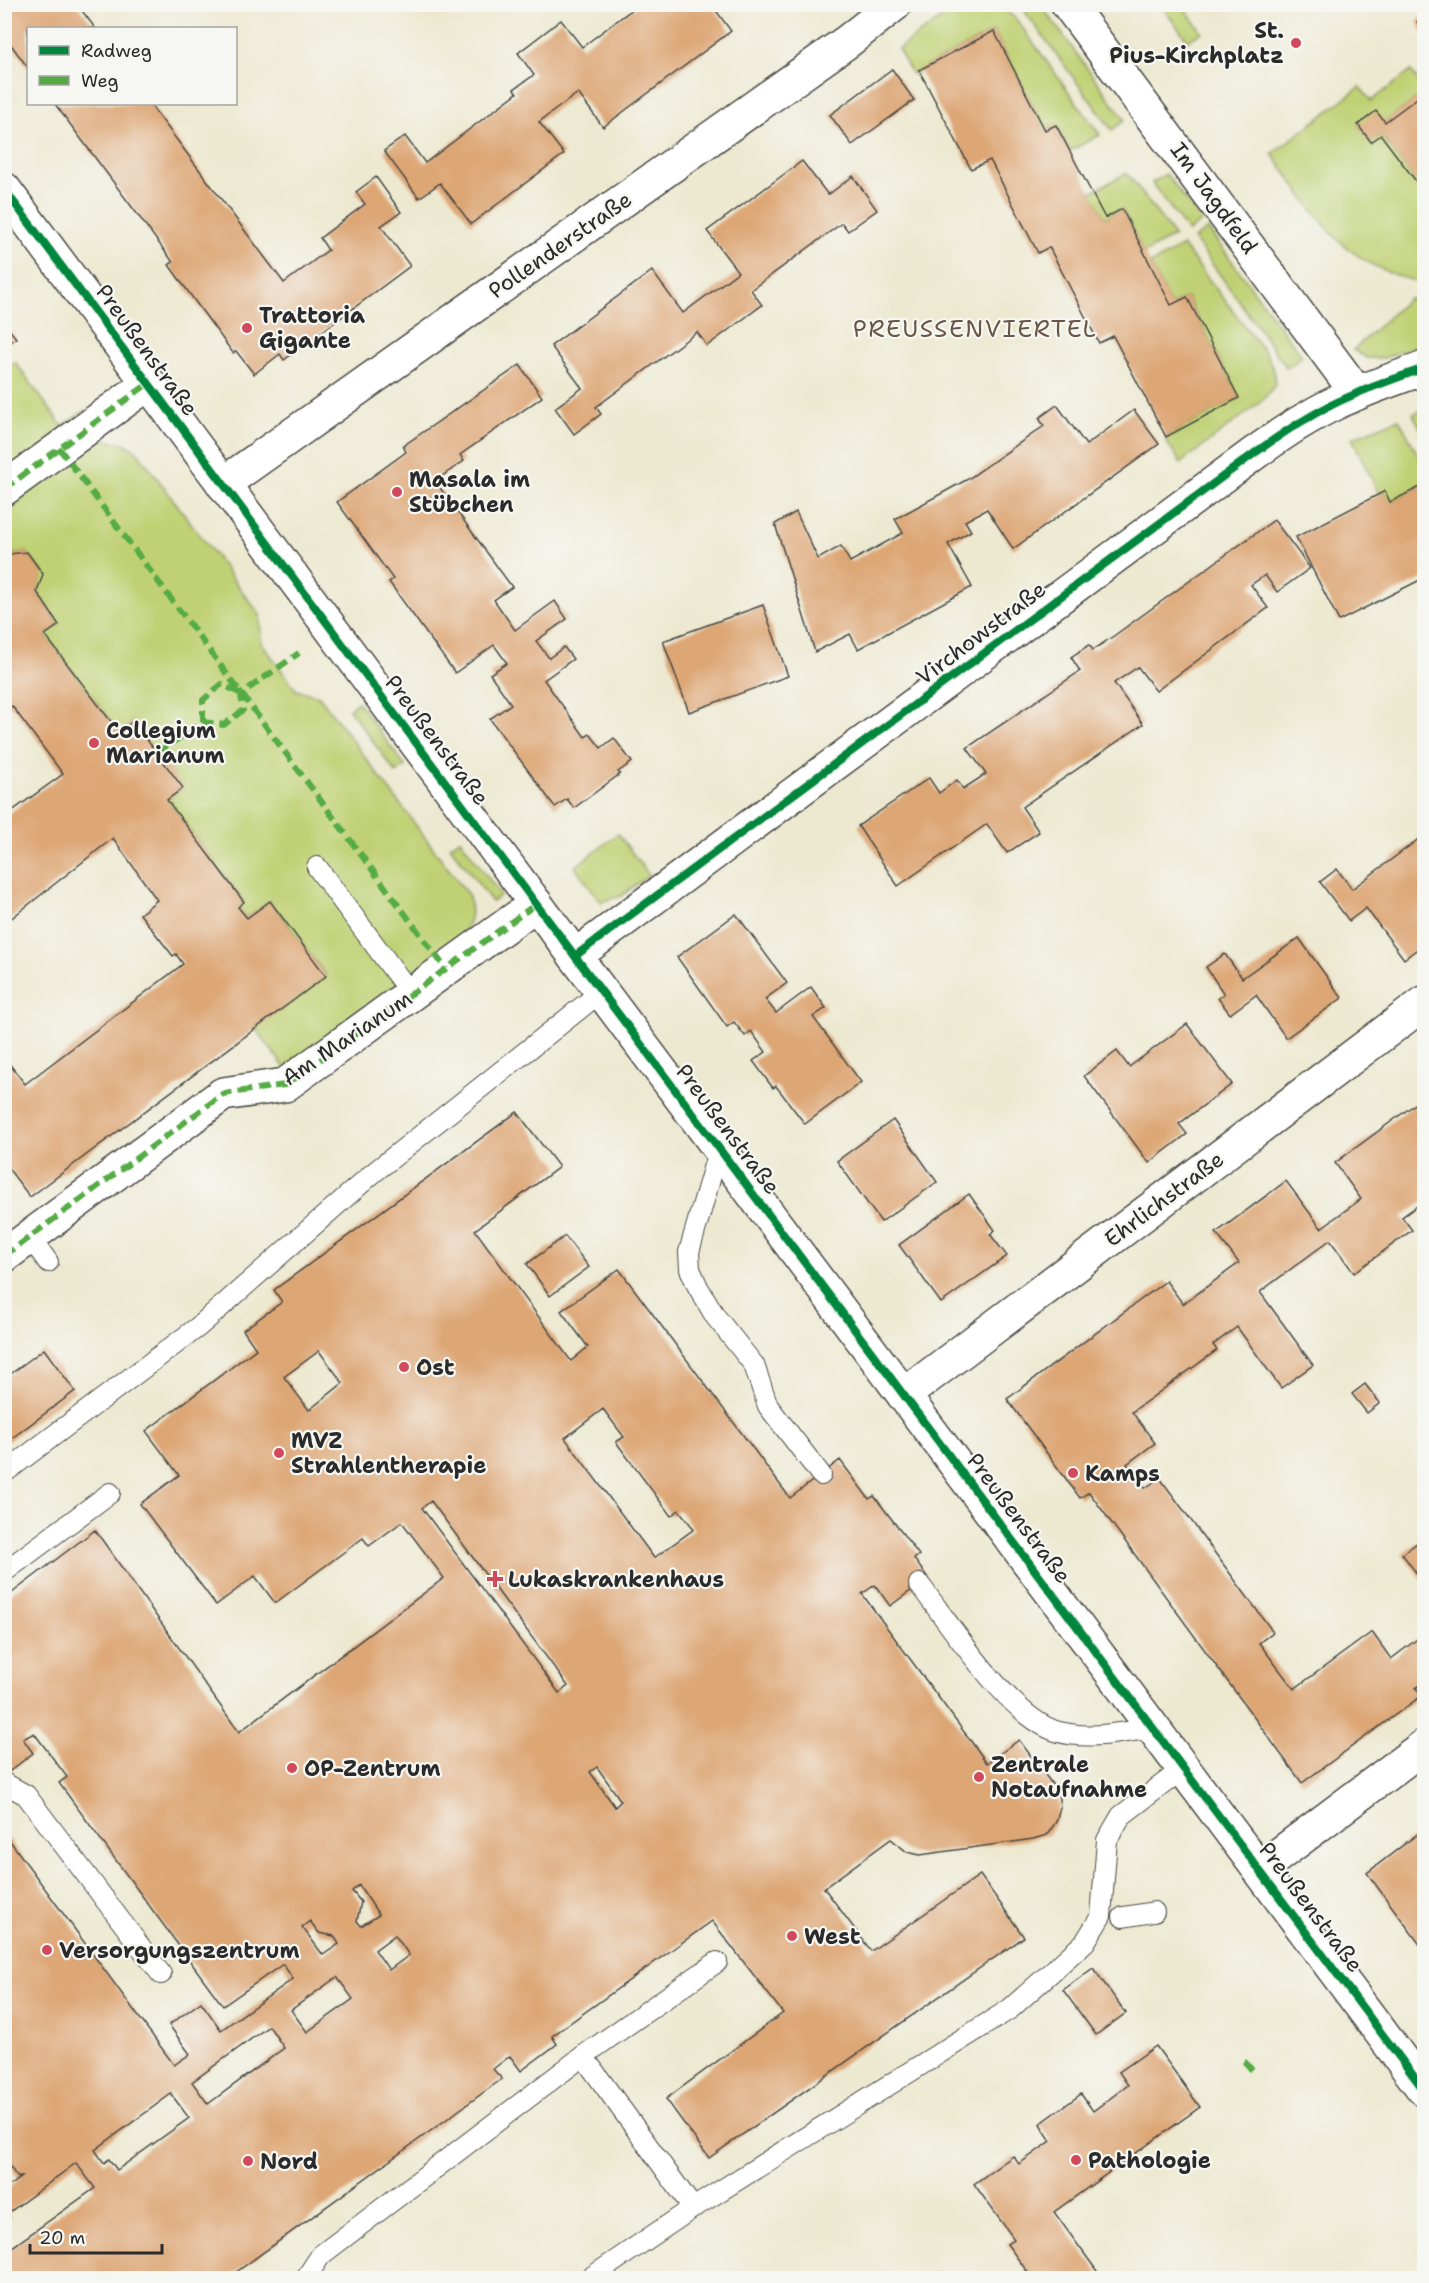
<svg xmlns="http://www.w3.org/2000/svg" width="1429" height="2283" viewBox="0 0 1429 2283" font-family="'Shantell Sans',sans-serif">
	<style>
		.green { fill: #c0d174; stroke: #767e50; stroke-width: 1.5 }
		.building { fill: #dda675; fill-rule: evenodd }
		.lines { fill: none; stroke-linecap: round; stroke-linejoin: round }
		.service-casing { stroke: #484844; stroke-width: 22 }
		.minor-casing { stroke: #484844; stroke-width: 36 }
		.service { stroke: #fff; stroke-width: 20 }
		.minor { stroke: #fff; stroke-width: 33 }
		.quiet { stroke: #54ab44; stroke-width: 6; stroke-dasharray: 12 6; stroke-linecap: butt }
		.cycleway-casing { stroke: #f6f6f2; stroke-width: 11 }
		.cycleway { stroke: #00873e; stroke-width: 8 }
		.poi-dot { fill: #d1495b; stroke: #f6f6f2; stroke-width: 2 }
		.labels { text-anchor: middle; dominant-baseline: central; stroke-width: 4.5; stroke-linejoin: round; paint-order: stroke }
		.poi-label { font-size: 22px; font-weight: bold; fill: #2b2b2b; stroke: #f6f6f2; text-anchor: start }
		.street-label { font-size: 22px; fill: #2b2b2b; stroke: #f6f6f2 }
		.neighbourhood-label { font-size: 24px; letter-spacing: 1.5px; fill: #695645; stroke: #f6f6f2 }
	</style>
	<rect width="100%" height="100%" fill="#f6f6f2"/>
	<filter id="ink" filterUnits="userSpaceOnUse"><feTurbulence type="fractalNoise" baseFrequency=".0167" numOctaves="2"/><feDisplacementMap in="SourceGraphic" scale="12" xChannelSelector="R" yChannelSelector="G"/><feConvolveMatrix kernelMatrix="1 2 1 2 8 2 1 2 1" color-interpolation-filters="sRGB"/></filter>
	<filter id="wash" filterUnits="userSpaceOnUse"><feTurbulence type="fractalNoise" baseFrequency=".008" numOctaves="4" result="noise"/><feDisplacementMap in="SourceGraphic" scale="24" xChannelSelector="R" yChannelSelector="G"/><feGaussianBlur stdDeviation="1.35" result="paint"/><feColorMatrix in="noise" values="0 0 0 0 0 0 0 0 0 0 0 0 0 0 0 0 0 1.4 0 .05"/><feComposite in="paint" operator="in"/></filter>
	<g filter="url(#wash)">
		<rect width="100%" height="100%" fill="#ede9d1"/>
		<g class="green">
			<path d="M 960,5 C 987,5 995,0 1016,19 L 1100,135 L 1070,151 L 1056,125 L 1045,130 L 994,31 L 912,74 L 898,49 Z"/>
			<path d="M 1020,5 L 1041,5 L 1125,120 L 1112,130 Z"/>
			<path d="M 1161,5 L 1182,5 L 1202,32 L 1188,41 Z"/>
			<path d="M 1411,71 L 1424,89 L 1424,93 L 1385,122 L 1358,125 L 1371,142 L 1381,135 L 1424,192 L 1424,283 C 1341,266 1319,217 1272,154 L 1360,87 L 1371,101 Z"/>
			<path d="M 1127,173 L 1174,236 L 1144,253 L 1122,209 L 1105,218 L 1091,192 Z"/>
			<path d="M 1166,174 L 1202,221 L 1188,232 L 1152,183 Z"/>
			<path d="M 1208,229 L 1302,356 L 1287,368 L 1194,239 Z"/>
			<path d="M 1183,246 L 1267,355 L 1275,374 L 1275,385 L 1262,401 L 1181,463 L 1167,443 L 1166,437 L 1239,398 L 1187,297 L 1171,305 L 1150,264 Z"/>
			<path d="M 1409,298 L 1424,301 L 1424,343 L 1384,358 L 1367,358 L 1353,350 Z"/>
			<path d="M 15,362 L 62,426 L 86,410 L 108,441 L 124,443 L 136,450 L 260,615 L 261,642 L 296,690 L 319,696 L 469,896 C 473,917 471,924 456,940 L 285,1068 L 255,1028 L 326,975 L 270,901 L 247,918 L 238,907 L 244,902 L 167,800 L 182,788 L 133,721 L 119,732 L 45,635 L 59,625 L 37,592 L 43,573 L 27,552 L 9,554 L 5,549 L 4,369 Z"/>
			<path d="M 1424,409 L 1424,435 L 1413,414 Z"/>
			<path d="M 1399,419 L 1424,466 L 1424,485 L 1390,502 L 1385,491 L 1379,494 L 1352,438 Z"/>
			<path d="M 358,702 L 405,766 L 396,773 L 349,709 Z"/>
			<path d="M 618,834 L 649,875 L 621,896 L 601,902 L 575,867 Z"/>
			<path d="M 460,839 L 501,895 L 492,902 L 450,846 Z"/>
		</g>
		<g id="blocks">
			<g class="building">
				<path d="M 4,4 L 77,4 L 95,28 L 28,28 L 28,68 L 4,35 Z"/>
				<path d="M 638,5 L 712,5 L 731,31 L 603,127 L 578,93 L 559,107 L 539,122 L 564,154 L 471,224 L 440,183 L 419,198 L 384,151 L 405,136 L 425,163 L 517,93 L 514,89 L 534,75 L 518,53 L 561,20 L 582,47 Z"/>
				<path d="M 1424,16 L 1424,33 L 1417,22 Z"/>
				<path d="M 994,31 L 1045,130 L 1056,125 L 1105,218 L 1122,209 L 1171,305 L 1187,297 L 1239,398 L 1166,437 L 1113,336 L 1099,343 L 1049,247 L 1038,253 L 990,160 L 971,169 L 919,70 Z"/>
				<path d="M 892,69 L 914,100 L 852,145 L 830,115 Z"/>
				<path d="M 1424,93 L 1424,192 L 1381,135 L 1371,142 L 1358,125 L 1376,111 L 1385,122 Z"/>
				<path d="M 55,104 L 150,104 L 284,283 L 328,250 L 320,238 L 365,204 L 356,192 L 376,177 L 401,212 L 381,226 L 410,266 L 284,360 L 280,354 L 254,374 L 236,351 L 233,353 L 197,304 L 169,265 L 173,262 Z"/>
				<path d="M 802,161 L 828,195 L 853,176 L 877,210 L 848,231 L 842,223 L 751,290 L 762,305 L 707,346 L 697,332 L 596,407 L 601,414 L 574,434 L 555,408 L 582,388 L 551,346 L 652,271 L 683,313 L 738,272 L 707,231 Z"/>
				<path d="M 4,323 L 16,338 L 4,347 Z"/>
				<path d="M 520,365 L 542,397 L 460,455 L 464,461 L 435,481 L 512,587 L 494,600 L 515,630 L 555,601 L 567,619 L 536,641 L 549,658 L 564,647 L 573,659 L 544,680 L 585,737 L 590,734 L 601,748 L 614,738 L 632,762 L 618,772 L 620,774 L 574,808 L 567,799 L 555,807 L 490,719 L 511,704 L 490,674 L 507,663 L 494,645 L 455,673 L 389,582 L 393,579 L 337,502 L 406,452 L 403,446 Z"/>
				<path d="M 1057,405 L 1086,445 L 1134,410 L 1159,444 L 1013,549 L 987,509 L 965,521 L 971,531 L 948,544 L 972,587 L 858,649 L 850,634 L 815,652 L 775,524 L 796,512 L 818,559 L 841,546 L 850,562 L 903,533 L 895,519 L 968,479 L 1044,426 L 1039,418 Z"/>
				<path d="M 1424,485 L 1424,578 L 1339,621 L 1296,537 L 1385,491 L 1390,502 Z"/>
				<path d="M 1274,520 L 1310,568 L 1277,592 L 1265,575 L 1251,585 L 1268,608 L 1156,691 L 1138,667 L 1114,683 L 1143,724 L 1022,807 L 1039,832 L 1007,853 L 987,824 L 898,886 L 858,826 L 929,778 L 939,793 L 957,780 L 963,789 L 986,774 L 967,748 L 1080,671 L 1071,657 L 1089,645 L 1093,650 L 1115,635 Z"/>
				<path d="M 4,549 L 9,554 L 27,552 L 43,574 L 37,592 L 59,625 L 45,635 L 119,732 L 133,721 L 183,788 L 167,800 L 244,902 L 238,907 L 247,918 L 270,901 L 326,976 L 30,1197 L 4,1163 L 4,1057 L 25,1084 L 183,964 L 176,954 L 173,956 L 140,914 L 157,900 L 113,838 L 4,924 L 4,817 L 63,774 L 12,706 L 4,712 Z"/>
				<path d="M 763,605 L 788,676 L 689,712 L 663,641 Z"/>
				<path d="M 1424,835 L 1424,944 L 1404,959 L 1366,908 L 1349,921 L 1320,882 L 1337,869 L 1352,889 Z"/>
				<path d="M 736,914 L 787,983 L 765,999 L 776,1013 L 811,987 L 826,1008 L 813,1017 L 861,1082 L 805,1124 L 776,1086 L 773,1088 L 753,1061 L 766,1052 L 751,1031 L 745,1036 L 734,1022 L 727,1027 L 677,957 Z"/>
				<path d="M 1299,938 L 1342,998 L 1286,1038 L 1256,995 L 1230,1014 L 1218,998 L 1224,994 L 1206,967 L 1225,954 L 1242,978 Z"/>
				<path d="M 1187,1024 L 1232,1084 L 1179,1124 L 1187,1134 L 1149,1163 L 1084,1076 L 1117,1051 L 1129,1067 Z"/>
				<path d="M 1418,1102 L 1424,1110 L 1424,1201 L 1402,1217 L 1412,1230 L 1354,1273 L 1330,1240 L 1260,1292 L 1313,1365 L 1281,1388 L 1237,1327 L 1213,1345 L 1217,1350 L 1132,1412 L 1155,1443 L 1127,1464 L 1145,1488 L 1160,1478 L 1273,1632 L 1259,1643 L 1294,1689 L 1372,1632 L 1391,1659 L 1424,1634 L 1424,1682 L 1416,1688 L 1421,1696 L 1302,1783 L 1089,1492 L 1080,1498 L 1007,1399 L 1166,1281 L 1183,1304 L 1239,1263 L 1216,1233 L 1286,1181 L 1321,1228 L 1361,1199 L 1335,1163 Z"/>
				<path d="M 517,1112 L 559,1167 L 475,1230 L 571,1361 L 588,1347 L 561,1311 L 619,1269 L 790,1498 L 840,1460 L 869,1499 L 874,1496 L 919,1555 L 914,1559 L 928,1578 L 890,1606 L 875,1585 L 862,1594 L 987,1763 L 1019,1740 L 1058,1792 L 1060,1807 L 1056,1822 L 1047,1835 L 1033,1839 L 920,1855 L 907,1852 L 891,1839 L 824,1888 L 871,1951 L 980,1875 L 1024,1937 L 709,2158 L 666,2099 L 783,2013 L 712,1921 L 552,2036 L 557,2044 L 521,2071 L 510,2056 L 493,2069 L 502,2079 L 228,2278 L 4,2278 L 4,2253 L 95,2188 L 76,2163 L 7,2214 L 10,2218 L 4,2222 L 4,2190 L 21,2177 L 17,2177 L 5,2160 L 5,1834 L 174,2065 L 190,2054 L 169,2025 L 201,2002 L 221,2030 L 293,1979 L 283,1964 L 223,2006 L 59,1783 L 67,1777 L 34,1733 L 23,1739 L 33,1753 L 10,1771 L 4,1764 L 4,1696 L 7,1694 L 4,1691 L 4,1599 L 95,1530 L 239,1732 L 444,1578 L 402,1522 L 369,1546 L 363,1538 L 275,1603 L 255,1576 L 216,1605 L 140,1504 L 179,1475 L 146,1431 L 256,1349 L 243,1330 L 282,1302 L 274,1290 ZM 319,1351 L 343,1383 L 309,1410 L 284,1377 ZM 603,1409 L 624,1437 L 616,1442 L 671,1516 L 679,1510 L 694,1529 L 654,1558 L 565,1438 ZM 431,1501 L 568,1686 L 559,1693 L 422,1508 ZM 597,1767 L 621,1801 L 615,1807 L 590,1772 ZM 359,1885 L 379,1915 L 361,1926 L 357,1921 L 361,1902 L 352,1891 ZM 310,1921 L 319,1933 L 334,1936 L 339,1944 L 323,1955 L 302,1927 ZM 395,1935 L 409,1955 L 389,1970 L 375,1950 ZM 337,1977 L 353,1999 L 307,2032 L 291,2010 ZM 269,2026 L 284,2048 L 208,2104 L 192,2082 ZM 171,2094 L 189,2118 L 117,2170 L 109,2159 L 104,2163 L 95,2150 Z"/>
				<path d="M 893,1120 L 937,1182 L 881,1222 L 837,1161 Z"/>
				<path d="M 969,1194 L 995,1230 L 990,1234 L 1007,1256 L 941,1303 L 899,1245 Z"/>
				<path d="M 565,1236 L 589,1267 L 550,1296 L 527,1264 Z"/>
				<path d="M 44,1349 L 75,1391 L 4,1444 L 4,1379 Z"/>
				<path d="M 1365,1384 L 1380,1403 L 1367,1413 L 1352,1394 Z"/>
				<path d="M 1424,1538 L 1424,1583 L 1402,1554 Z"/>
				<path d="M 1424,1829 L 1424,1950 L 1367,1873 Z"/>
				<path d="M 1093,1968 L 1126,2013 L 1096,2035 L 1063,1990 Z"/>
				<path d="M 1156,2046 L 1200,2107 L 1054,2212 L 1102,2278 L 1032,2278 L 1007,2244 L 1014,2239 L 974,2184 L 1013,2156 L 1019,2164 L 1051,2141 L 1040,2124 L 1081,2094 L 1093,2111 L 1128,2085 L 1119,2072 Z"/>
				<path d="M 936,2272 L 940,2278 L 926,2278 Z"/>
			</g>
		</g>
	</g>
	<g filter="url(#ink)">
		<use href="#blocks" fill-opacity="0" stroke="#484844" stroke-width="1.5"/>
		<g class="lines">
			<g class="service-casing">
				<g id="service">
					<path d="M 317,867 L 411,994"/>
					<path d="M 719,1148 L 689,1252 L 690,1269 L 698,1287 L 715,1316 L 754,1365 L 768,1406 L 821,1475"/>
					<path d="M 30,1237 L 48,1262"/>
					<path d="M 4,1473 L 198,1327 L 372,1174 L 602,991"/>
					<path d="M 4,1572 L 110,1493"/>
					<path d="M 919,1584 C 950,1624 1011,1720 1059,1732 C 1090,1740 1123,1732 1154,1728"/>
					<path d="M 4,1783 L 26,1795 L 161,1974"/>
					<path d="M 1123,1917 L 1154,1912"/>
					<path d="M 583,2056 L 717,1962"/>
					<path d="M 307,2278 L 307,2276 L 321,2255 L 583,2056 L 693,2208"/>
					<path d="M 590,2278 L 693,2208 L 1010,2009 L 1085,1942 L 1101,1916 L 1107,1840 L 1121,1816 L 1184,1768"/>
				</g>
			</g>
			<g class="minor-casing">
				<g id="minor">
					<path d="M 1068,4 L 1357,393"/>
					<path d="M 4,189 L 536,904 L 1424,2090"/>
					<path d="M 223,484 L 848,41 L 895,4"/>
					<path d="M 4,489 L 149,383"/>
					<path d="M 575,956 L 1256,452 C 1272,441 1288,429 1306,419 C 1343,396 1384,383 1424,368"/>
					<path d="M 4,1256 L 223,1094 L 285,1085 L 536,904"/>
					<path d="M 904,1395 L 1424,1003"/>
					<path d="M 1260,1869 L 1424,1746"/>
				</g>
			</g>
			<use href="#service" class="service"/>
			<use href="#minor" class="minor"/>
			<g class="quiet">
				<path d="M 59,448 L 446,969"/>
				<path d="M 4,489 L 149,383"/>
				<path d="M 203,722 L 203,700 L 222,684 L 239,693"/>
				<path d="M 157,753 L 203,722 L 224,725 L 243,710 L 241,694 L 299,653"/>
				<path d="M 4,1256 L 223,1094 L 285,1085 L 536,904"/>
				<path d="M 1244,2061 L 1252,2070"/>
			</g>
			<g class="cycleway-casing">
				<g id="cycleway">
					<path d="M 4,189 L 536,904 L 1424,2090"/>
					<path d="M 575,956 L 1256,452 C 1272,441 1288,429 1306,419 C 1343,396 1384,383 1424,368"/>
				</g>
			</g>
			<use href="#cycleway" class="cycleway"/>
		</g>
	</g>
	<g class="poi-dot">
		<circle cx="1296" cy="43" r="6"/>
		<circle cx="247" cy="328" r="6"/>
		<circle cx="397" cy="492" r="6"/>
		<circle cx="94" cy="743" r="6"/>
		<circle cx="404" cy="1367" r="6"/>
		<circle cx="279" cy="1453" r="6"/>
		<circle cx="1073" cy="1473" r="6"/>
		<path d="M492 1570h6v6h6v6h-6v6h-6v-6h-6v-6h6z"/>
		<circle cx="292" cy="1768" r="6"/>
		<circle cx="979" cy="1777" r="6"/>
		<circle cx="792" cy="1936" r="6"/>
		<circle cx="47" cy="1950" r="6"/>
		<circle cx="1076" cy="2160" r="6"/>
		<circle cx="248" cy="2161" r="6"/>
	</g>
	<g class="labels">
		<g class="poi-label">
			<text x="1284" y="30" text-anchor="end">St.<tspan x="1284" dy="25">Pius-Kirchplatz</tspan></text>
			<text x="259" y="315">Trattoria<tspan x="259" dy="25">Gigante</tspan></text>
			<text x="409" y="479">Masala im<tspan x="409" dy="25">Stübchen</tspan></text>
			<text x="106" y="730">Collegium<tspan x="106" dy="25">Marianum</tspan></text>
			<text x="416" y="1367">Ost</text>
			<text x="291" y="1440">MVZ<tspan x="291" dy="25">Strahlentherapie</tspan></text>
			<text x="1085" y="1473">Kamps</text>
			<text x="508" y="1579">Lukaskrankenhaus</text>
			<text x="991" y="1764">Zentrale<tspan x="991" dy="25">Notaufnahme</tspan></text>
			<text x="304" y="1768">OP-Zentrum</text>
			<text x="804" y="1936">West</text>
			<text x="59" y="1950">Versorgungszentrum</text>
			<text x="1088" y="2160">Pathologie</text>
			<text x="260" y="2161">Nord</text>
		</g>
		<g class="street-label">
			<text transform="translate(1214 198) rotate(54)">Im Jagdfeld</text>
			<text transform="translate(560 245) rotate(-35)">Pollenderstraße</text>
			<text transform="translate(147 350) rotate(54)">Preußenstraße</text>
			<text transform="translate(981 633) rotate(-37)">Virchowstraße</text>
			<text transform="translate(437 740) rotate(53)">Preußenstraße</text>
			<text transform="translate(347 1038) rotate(-34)">Am Marianum</text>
			<text transform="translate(728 1129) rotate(53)">Preußenstraße</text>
			<text transform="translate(1164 1199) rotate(-37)">Ehrlichstraße</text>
			<text transform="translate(1019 1518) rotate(53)">Preußenstraße</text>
			<text transform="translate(1311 1907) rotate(53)">Preußenstraße</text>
		</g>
		<g class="neighbourhood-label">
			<text x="975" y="329">PREUSSENVIERTEL</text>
		</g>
	</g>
	<rect width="1429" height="2283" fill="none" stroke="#f6f6f2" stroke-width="24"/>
	<rect x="27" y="27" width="210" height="78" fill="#f6f6f2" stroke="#a5a5a2" stroke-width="1.5"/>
	<rect x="39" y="46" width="30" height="9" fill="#00873e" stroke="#a5a5a2" stroke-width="1.5"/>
	<text x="81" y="57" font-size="18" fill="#2b2b2b">Radweg</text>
	<rect x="39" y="76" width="30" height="9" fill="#54ab44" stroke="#a5a5a2" stroke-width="1.5"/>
	<text x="81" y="87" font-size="18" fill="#2b2b2b">Weg</text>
	<path d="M30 2244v9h132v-9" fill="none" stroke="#2b2b2b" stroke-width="3"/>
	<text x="39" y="2244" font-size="18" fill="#2b2b2b" stroke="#f6f6f2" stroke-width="4.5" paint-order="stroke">20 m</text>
</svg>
